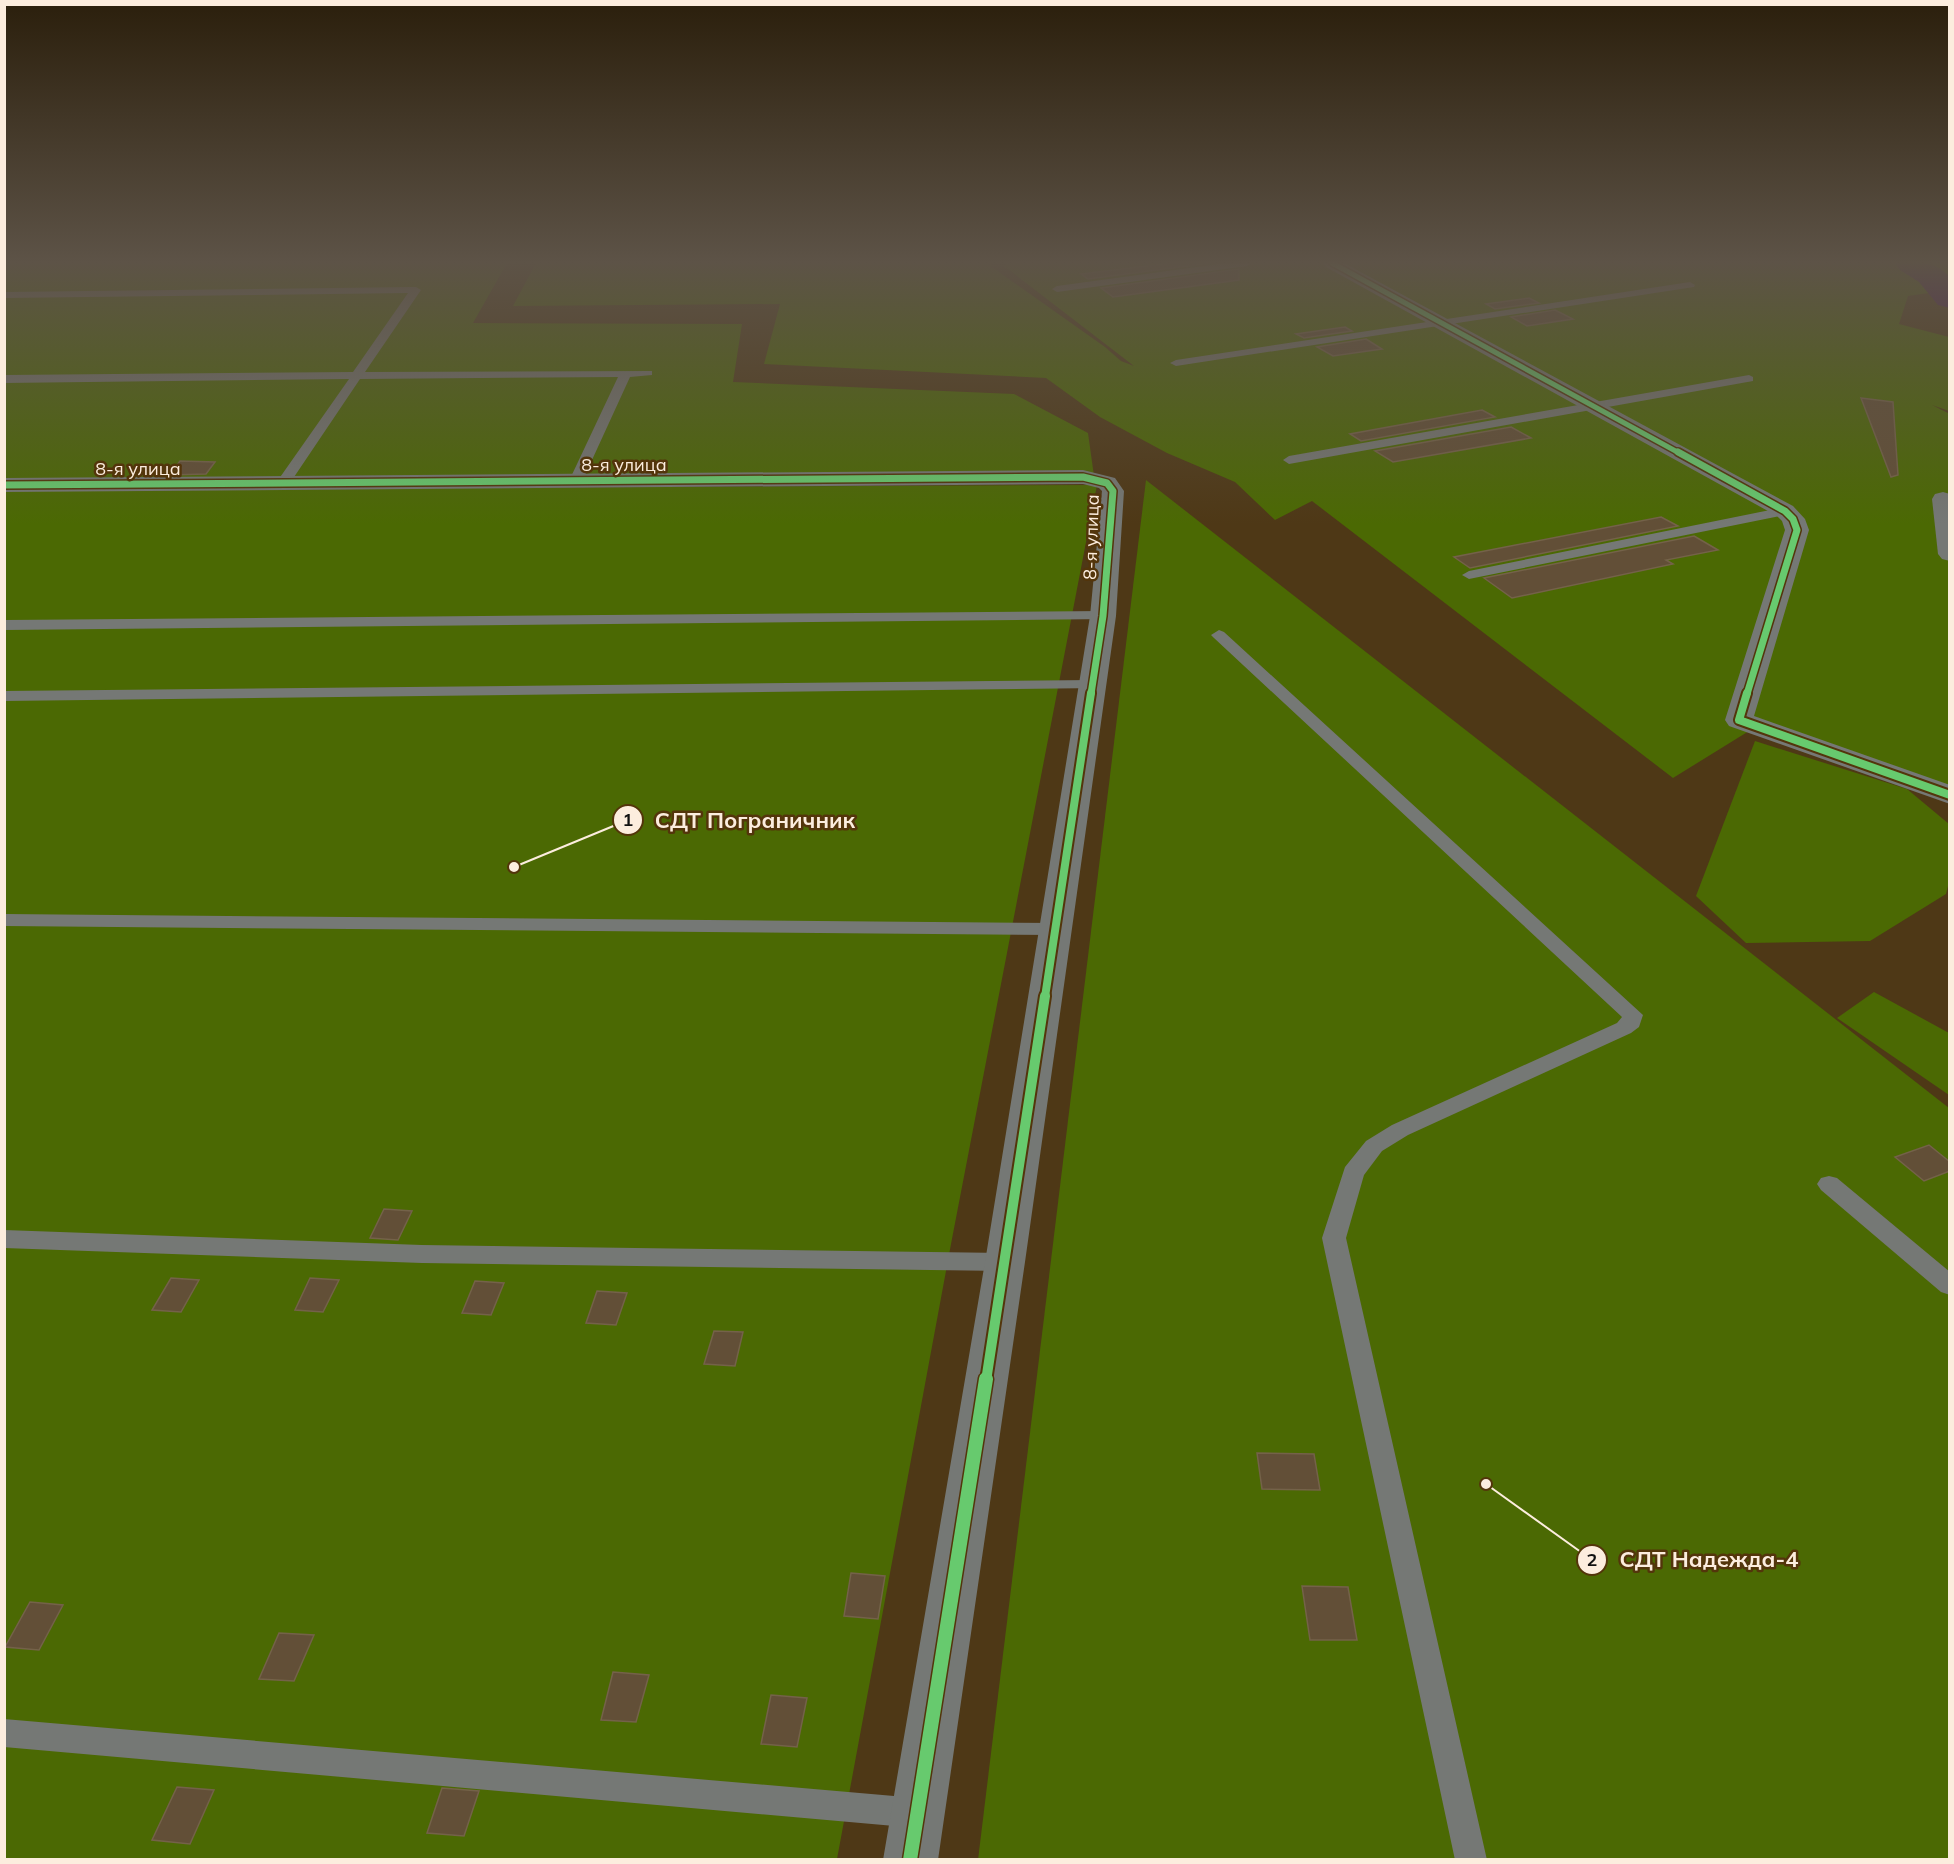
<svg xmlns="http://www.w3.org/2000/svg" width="1954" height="1864" viewBox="0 0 1954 1864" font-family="Mulish,sans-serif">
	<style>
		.green { fill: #4b6903 }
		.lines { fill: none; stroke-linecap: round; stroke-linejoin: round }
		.river { fill: #470d5f; fill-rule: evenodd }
		.building { fill: #624f37; stroke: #746249; stroke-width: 1.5 }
		.service { fill: #757875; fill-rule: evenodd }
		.minor { fill: #757875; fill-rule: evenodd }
		.cycleway-far4-casing { stroke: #53350b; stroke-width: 8 }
		.cycleway-far3-casing { stroke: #53350b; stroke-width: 10 }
		.cycleway-far2-casing { stroke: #53350b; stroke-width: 12 }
		.cycleway-far1-casing { stroke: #53350b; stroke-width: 14 }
		.cycleway-casing { stroke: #53350b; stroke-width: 17 }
		.cycleway-far4 { stroke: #67ca6e; stroke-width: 5 }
		.cycleway-far3 { stroke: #67ca6e; stroke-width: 7 }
		.cycleway-far2 { stroke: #67ca6e; stroke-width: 8 }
		.cycleway-far1 { stroke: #67ca6e; stroke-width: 10 }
		.cycleway { stroke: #67ca6e; stroke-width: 14 }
		.labels { text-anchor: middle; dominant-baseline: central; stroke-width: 5; stroke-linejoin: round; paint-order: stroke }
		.far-street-label { font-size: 18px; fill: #fcedde; stroke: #53350b }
		.leader { fill: none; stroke: #fcedde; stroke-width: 2 }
		.callout-dot { fill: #fcedde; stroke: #53350b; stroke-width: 2 }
		.mark-label { font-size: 18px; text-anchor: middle; font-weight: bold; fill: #111 }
		.callout-label { font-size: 22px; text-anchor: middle; font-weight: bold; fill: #fcedde; stroke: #53350b; stroke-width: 5; stroke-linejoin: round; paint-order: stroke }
	</style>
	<rect width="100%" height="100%" fill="#4e3816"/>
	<g class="green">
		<path d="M 4,263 L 507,263 L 473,323 L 742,324 L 733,382 L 1014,394 L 1088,433 L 1094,476 L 5,483 Z"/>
		<path d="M 536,263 L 993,263 L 989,265 L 1105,347 L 1121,361 L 1134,366 L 1004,266 L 1009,263 L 1949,263 L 1949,290 L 1908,296 L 1899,324 L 1949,337 L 1949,411 L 1932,405 L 1950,414 L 1949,800 L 1749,731 L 1673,778 L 1312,501 L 1275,520 L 1235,482 L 1167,453 L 1100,417 L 1046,378 L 764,364 L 780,304 L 513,306 Z"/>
		<path d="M 1146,480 L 1949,1108 L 1949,1859 L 978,1860 Z"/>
		<path d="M 1097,485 L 951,1244 L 837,1859 L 5,1859 L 4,490 Z"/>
		<path d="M 1755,741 L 1907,789 L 1949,824 L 1950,878 L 1946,894 L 1870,941 L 1746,943 L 1696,896 Z"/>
		<path d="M 1874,992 L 1949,1033 L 1949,1095 L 1837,1018 Z"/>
	</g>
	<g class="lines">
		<path class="river" d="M 1895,263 C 1918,262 1933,259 1950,277 L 1950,308 L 1938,305 L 1919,282 L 1900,270 Z"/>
	</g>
	<g class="building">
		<path d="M 1171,263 L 1211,263 L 1088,279 L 1081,274 Z"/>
		<path d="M 1239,269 L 1239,280 L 1113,297 L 1101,288 Z"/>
		<path d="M 1529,298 L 1539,303 L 1495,309 L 1486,304 Z"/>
		<path d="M 1555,310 L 1573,319 L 1527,326 L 1511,317 Z"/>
		<path d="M 1345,327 L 1352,331 L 1304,338 L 1296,334 Z"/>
		<path d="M 1366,339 L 1382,349 L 1333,356 L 1317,347 Z"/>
		<path d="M 1861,398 L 1893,402 L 1898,475 L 1891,477 Z"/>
		<path d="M 1482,410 L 1495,417 L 1361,441 L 1350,434 Z"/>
		<path d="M 1511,427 L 1531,438 L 1393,462 L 1375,451 Z"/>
		<path d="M 180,461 L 215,462 L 206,474 L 170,475 Z"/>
		<path d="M 1661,517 L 1678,526 L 1470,568 L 1454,557 Z"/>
		<path d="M 1694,536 L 1718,550 L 1666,560 L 1673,564 L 1512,598 L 1484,578 Z"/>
		<path d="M 1929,1145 L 1950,1162 L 1950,1171 L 1924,1181 L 1895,1157 Z"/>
		<path d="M 384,1209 L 412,1211 L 398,1240 L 370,1238 Z"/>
		<path d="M 171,1278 L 199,1280 L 181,1312 L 152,1310 Z"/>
		<path d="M 310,1278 L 339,1280 L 323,1312 L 295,1310 Z"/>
		<path d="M 475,1281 L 504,1283 L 491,1315 L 462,1313 Z"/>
		<path d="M 597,1291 L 627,1293 L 616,1325 L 586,1323 Z"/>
		<path d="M 714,1331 L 743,1332 L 735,1366 L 704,1364 Z"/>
		<path d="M 1257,1453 L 1314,1454 L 1320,1490 L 1262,1489 Z"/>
		<path d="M 851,1573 L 885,1576 L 878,1619 L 844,1616 Z"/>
		<path d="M 1302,1586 L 1348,1587 L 1357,1640 L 1310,1640 Z"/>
		<path d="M 30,1602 L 63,1605 L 39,1650 L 5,1647 Z"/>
		<path d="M 279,1633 L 314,1635 L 294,1681 L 259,1679 Z"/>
		<path d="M 613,1672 L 649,1675 L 636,1722 L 601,1720 Z"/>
		<path d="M 771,1695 L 807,1698 L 797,1747 L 761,1744 Z"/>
		<path d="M 177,1787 L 214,1790 L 190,1844 L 152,1840 Z"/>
		<path d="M 442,1788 L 479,1791 L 464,1836 L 427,1833 Z"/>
	</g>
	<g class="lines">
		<g class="service">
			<path d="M 1226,263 L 1252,263 L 1247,266 L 1057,292 L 1052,289 L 1057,286 Z"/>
			<path d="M 1690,282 L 1695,285 L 1694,287 L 1176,366 L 1170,363 L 1176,360 Z"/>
			<path d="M 416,287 L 421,290 L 365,372 L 652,371 L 652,375 L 630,377 L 581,484 L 571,484 L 569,481 L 618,377 L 360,379 L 288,486 L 283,487 L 276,483 L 349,379 L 4,383 L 4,375 L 353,372 L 408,293 L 4,298 L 4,292 Z"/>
			<path d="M 1749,375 L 1753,377 L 1753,381 L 1289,464 L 1283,460 L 1289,456 Z"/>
			<path d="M 1785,507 L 1790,508 L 1792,511 L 1790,514 L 1469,579 L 1462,575 L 1469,571 Z"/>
			<path d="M 1103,611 L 1108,613 L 1111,616 L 1108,619 L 4,630 L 4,620 Z"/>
			<path d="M 1219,630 L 1224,632 L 1643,1015 L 1639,1027 L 1631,1033 L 1408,1135 L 1382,1151 L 1364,1175 L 1346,1238 L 1487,1860 L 1455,1860 L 1322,1238 L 1345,1167 L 1366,1141 L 1392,1125 L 1617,1023 L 1622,1017 L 1214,638 L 1211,635 Z"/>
			<path d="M 1093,680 L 1101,685 L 1099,688 L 4,701 L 4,691 Z"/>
			<path d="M 4,914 L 1056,923 L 1063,925 L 1066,929 L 1063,933 L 1056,935 L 4,926 Z"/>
			<path d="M 1829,1176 L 1837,1178 L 1950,1272 L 1950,1295 L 1941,1292 L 1821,1190 L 1817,1184 L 1821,1178 Z"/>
			<path d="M 4,1230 L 422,1245 L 1005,1253 L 1014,1256 L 1017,1262 L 1014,1268 L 1005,1271 L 422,1263 L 4,1248 Z"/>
			<path d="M 4,1719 L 917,1798 L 928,1802 L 933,1813 L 928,1824 L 917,1828 L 4,1747 Z"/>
		</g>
		<g class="minor">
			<path d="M 1323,263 L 1344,263 L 1793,506 L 1805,519 L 1809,530 L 1754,716 L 1950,785 L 1950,804 L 1729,726 L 1725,720 L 1785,530 L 1782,521 L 1777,516 L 1326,267 Z"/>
			<path d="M 1083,470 L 1115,478 L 1124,491 L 1116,616 L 1025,1262 L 938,1860 L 883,1860 L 985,1262 L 1090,616 L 1102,491 L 1099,488 L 1083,484 L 4,492 L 4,478 Z"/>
			<path d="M 1943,492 L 1950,494 L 1950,561 L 1942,559 L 1938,554 L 1932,499 L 1935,494 Z"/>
		</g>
		<g class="cycleway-far4-casing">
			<path id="cycleway-far4" d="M 1332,263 L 1681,454"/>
		</g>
		<g class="cycleway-far3-casing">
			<g id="cycleway-far3">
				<path d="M 1678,452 L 1785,511 L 1793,519 L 1797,530 L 1747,694"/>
				<path d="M 4,485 L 1083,477 L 1107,483 L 1113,491 L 1103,616 L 1091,694"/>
			</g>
		</g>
		<g class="cycleway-far2-casing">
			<g id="cycleway-far2">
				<path d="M 1747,693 L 1739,720 L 1950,795"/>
				<path d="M 1045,997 L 1091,693"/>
			</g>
		</g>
		<g class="cycleway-far1-casing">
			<path id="cycleway-far1" d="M 986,1381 L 1045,996"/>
		</g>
		<g class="cycleway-casing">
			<path id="cycleway" d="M 910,1860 L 986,1379"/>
		</g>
		<use href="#cycleway-far4" class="cycleway-far4"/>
		<use href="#cycleway-far3" class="cycleway-far3"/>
		<use href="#cycleway-far2" class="cycleway-far2"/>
		<use href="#cycleway-far1" class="cycleway-far1"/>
		<use href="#cycleway" class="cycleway"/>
	</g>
	<linearGradient id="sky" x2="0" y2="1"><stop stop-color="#2b1f0c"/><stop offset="0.5" stop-color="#5d5347"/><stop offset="1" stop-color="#5d5347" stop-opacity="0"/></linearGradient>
	<rect width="1954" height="524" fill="url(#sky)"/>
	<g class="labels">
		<g class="far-street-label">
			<text x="624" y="464">8-я улица</text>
			<text x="138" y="468">8-я улица</text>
			<text transform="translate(1091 537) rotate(-88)">8-я улица</text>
		</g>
	</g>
	<path class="leader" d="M514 867L628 820M1486 1484L1592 1560"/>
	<g class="callout-dot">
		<circle cx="514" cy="867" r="6"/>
		<circle cx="1486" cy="1484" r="6"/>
		<circle cx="628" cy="820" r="15"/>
		<circle cx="1592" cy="1560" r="15"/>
	</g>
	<g class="mark-label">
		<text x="628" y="826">1</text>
		<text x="1592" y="1566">2</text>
	</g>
	<g class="callout-label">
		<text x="755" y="828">СДТ Пограничник</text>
		<text x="1709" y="1567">СДТ Надежда-4</text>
	</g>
	<rect width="1954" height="1864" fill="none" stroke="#fcedde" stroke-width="12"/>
</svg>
